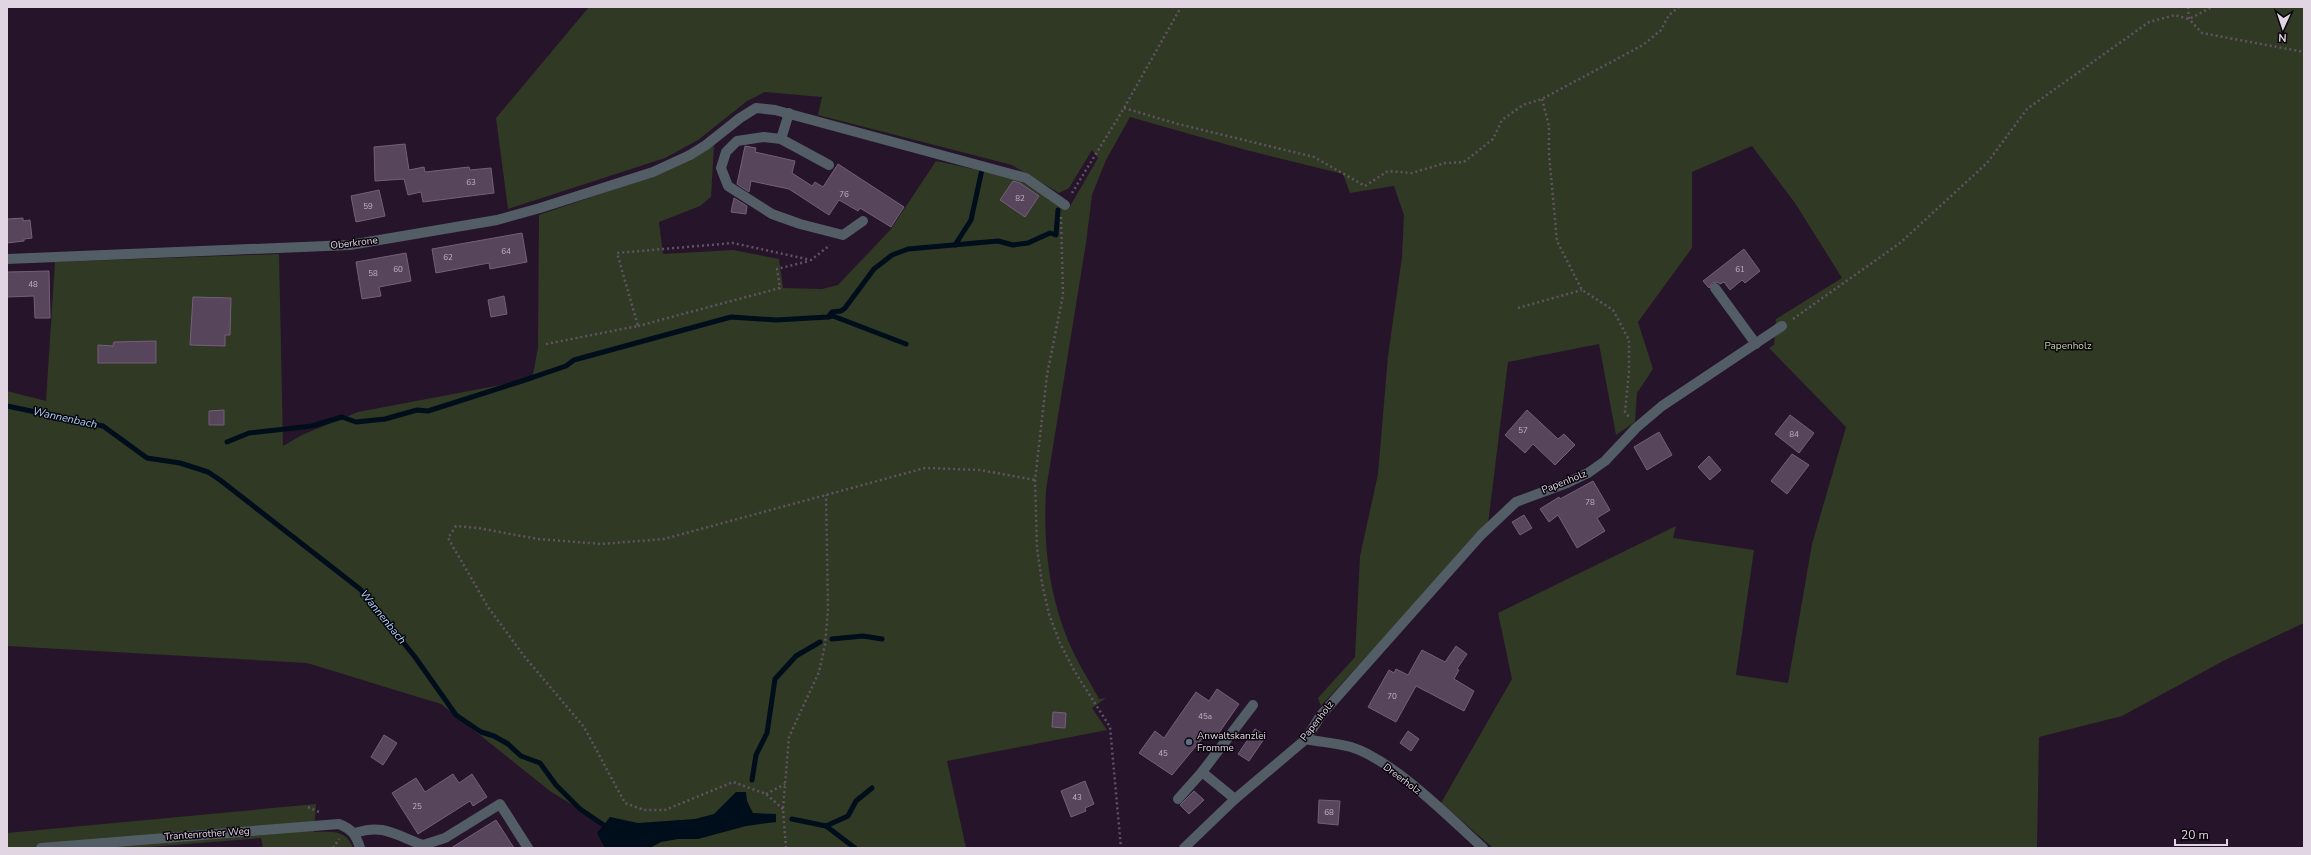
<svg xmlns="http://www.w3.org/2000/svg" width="2311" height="855" viewBox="0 0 2311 855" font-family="'Nunito Sans',sans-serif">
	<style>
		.green { fill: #303923 }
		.water { fill: #000d1b }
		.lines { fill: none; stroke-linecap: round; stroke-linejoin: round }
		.stream { stroke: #000d1b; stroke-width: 5 }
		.building { fill: #57465b; stroke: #745f79 }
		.path { stroke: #625266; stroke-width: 2.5; stroke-dasharray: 2 3; stroke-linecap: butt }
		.service { stroke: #535d66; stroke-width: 10 }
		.minor { stroke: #535d66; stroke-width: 10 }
		.service-dot { fill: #5c6f8a; stroke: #0a040c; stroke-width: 1.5 }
		.labels { text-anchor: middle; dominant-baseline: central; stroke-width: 3; stroke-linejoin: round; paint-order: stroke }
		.number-label { font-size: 8px; fill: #beb1c2 }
		.street-label { font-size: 10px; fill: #e1d5e4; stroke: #0a040c }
		.park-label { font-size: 10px; fill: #c3d7a5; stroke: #0a040c }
		.poi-label { font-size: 10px; fill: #e1d5e4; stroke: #0a040c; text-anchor: start }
		.water-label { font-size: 11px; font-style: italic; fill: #a4d4f7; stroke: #0a040c }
	</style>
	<rect width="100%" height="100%" fill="#26142a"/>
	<g class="green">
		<path d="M 589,7 L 2304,7 L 2304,623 L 2225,660 L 2122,716 L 2039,737 L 2037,848 L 1493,848 L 1441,803 L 1512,679 L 1498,613 L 1676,526 L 1673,538 L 1754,550 L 1736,675 L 1788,683 L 1812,544 L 1846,427 L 1769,348 L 1774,345 L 1776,319 L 1842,278 L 1795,203 L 1752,146 L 1692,172 L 1692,248 L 1638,322 L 1653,369 L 1637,393 L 1635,422 L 1616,435 L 1599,344 L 1508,362 L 1488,524 L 1321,706 L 1318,698 L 1355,657 L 1360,556 L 1378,474 L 1388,356 L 1402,257 L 1404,215 L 1394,186 L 1350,193 L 1343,174 L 1246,150 L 1130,117 L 1106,160 L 1092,195 L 1086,243 L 1046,490 C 1043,545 1049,597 1071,647 C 1079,665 1090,682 1099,699 L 1106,698 L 1092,708 L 1107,730 L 947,761 L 966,848 L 625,848 L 621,835 L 550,791 L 441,704 L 307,663 L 7,646 L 7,391 L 46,401 L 55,262 L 279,254 L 283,446 L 302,435 L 358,412 L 532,379 L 538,348 L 539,215 L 662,173 L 714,145 L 711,197 L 700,206 L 659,222 L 663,254 L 733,250 L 779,259 L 783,288 L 822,289 L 838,285 L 891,229 L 936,161 L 1015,178 L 1069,208 L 1098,158 L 1092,150 L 1069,188 L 1059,193 L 1012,165 L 818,115 L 822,97 L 765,92 L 747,101 L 698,140 L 665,158 L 508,209 L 496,118 Z"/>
		<path d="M 316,804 L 314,832 C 331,832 346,829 353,848 L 263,848 L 261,838 L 137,848 L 7,848 L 7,833 Z"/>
	</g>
	<path class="water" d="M 736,792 L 746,792 L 747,801 L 753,813 L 776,814 L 776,822 L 746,826 L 698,839 L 678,839 L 661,842 L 650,848 L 605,848 L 597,833 L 610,817 L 638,823 L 695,819 L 714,814 Z"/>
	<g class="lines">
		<g class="stream">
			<path d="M 955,245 L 971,220 L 983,165"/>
			<path d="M 828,317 L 833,316 L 906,344"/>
			<path d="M 7,406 L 103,426 L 147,458 L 180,463 L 208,472 L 220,480 L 360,589 L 415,657 L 456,715 L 481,732 L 494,736 L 508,744 L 521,756 L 540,763 L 556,785 L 580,809 L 608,828"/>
			<path d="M 227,442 L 249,433 L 312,426 L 342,417 L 356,422 L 385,419 L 417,410 L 428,411 L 522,381 L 566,366 L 574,360 L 731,317 L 776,320 L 828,317 L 832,312 L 841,311 L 845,308 L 874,269 L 892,255 L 908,249 L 998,241 L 1013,245 L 1028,243 L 1050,233 L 1056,235 L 1058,210"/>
			<path d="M 832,639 L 863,636 L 882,639"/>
			<path d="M 752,780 L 756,755 L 767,733 L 775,679 L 796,656 L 820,642"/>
			<path d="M 792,819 L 826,826 L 855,848"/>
			<path d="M 826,826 L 848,816 L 856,801 L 872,788"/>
		</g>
	</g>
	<g class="building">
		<path d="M 405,144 L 409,170 L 424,167 L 425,172 L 469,167 L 470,170 L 491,168 L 494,193 L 423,202 L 421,192 L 408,195 L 404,179 L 375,181 L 374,147 Z"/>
		<path d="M 745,146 L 756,148 L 755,152 L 795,161 L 792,173 L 812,186 L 815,182 L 823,187 L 838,164 L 904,207 L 891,227 L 860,208 L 858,211 L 839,200 L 829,215 L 789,189 L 751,181 L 749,192 L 737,184 Z"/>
		<path d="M 1013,181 L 1020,183 L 1039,196 L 1025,217 L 1000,200 Z"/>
		<path d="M 379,190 L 385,216 L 356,222 L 351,196 Z"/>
		<path d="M 734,198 L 747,206 L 746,214 L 731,212 Z"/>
		<path d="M 23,218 L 23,221 L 30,220 L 32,238 L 24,239 L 24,241 L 7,243 L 7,219 Z"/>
		<path d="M 522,233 L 527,262 L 490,269 L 489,263 L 436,273 L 432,249 Z"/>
		<path d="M 1744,249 L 1760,271 L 1745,283 L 1742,280 L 1730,290 L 1724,282 L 1720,284 L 1717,282 L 1712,283 L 1709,288 L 1703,281 Z"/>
		<path d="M 406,253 L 411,281 L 379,287 L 381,296 L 362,299 L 356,262 Z"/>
		<path d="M 49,271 L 50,318 L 35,318 L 34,296 L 7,297 L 7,272 Z"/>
		<path d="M 504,296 L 507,314 L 491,317 L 488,300 Z"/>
		<path d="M 193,297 L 231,298 L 230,335 L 225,335 L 225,346 L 190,345 Z"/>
		<path d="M 156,341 L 156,363 L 98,363 L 98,345 L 113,346 L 114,342 Z"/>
		<path d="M 224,410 L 224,425 L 209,425 L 209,411 Z"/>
		<path d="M 1527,410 L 1558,439 L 1564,434 L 1575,445 L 1555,465 L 1533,444 L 1525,453 L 1505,435 Z"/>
		<path d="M 1790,415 L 1814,433 L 1799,453 L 1775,434 Z"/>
		<path d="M 1659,432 L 1672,455 L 1647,470 L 1634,447 Z"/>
		<path d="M 1792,454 L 1809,465 L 1787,494 L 1771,481 Z"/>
		<path d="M 1709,456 L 1721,470 L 1710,480 L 1698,467 Z"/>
		<path d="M 1593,481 L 1610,510 L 1597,518 L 1605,531 L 1577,548 L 1558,515 L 1549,522 L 1540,509 L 1559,497 L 1560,499 Z"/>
		<path d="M 1524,515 L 1532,528 L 1520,535 L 1512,522 Z"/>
		<path d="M 1456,646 L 1467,654 L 1457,669 L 1459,670 L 1454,679 L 1474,691 L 1464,711 L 1416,686 L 1396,722 L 1368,707 L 1389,670 L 1394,673 L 1396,669 L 1408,675 L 1422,650 L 1445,662 Z"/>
		<path d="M 1217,689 L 1239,704 L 1214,740 L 1206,734 L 1172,775 L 1139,753 L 1155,731 L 1164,738 L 1196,692 L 1209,701 Z"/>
		<path d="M 1053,712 L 1066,713 L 1065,728 L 1052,727 Z"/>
		<path d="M 1255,729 L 1266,736 L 1249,761 L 1238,754 Z"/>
		<path d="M 1408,731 L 1419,739 L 1411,751 L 1400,743 Z"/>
		<path d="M 384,735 L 397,743 L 383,765 L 371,757 Z"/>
		<path d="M 453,774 L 459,783 L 472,774 L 487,797 L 473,806 L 470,801 L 418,834 L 392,793 L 416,778 L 425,792 Z"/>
		<path d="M 1085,781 L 1094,804 L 1085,808 L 1086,811 L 1071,817 L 1061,791 Z"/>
		<path d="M 1194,791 L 1204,800 L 1189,814 L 1180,805 Z"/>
		<path d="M 1319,800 L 1340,801 L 1338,825 L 1318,823 Z"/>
		<path d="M 496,820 L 514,848 L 451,848 Z"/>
	</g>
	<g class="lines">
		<g class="path">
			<path d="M 2188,7 L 2189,19 L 2202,33 L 2304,52"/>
			<path d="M 1542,99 L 1549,126 L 1549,154 L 1557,241 L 1582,290 L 1613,310 L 1629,340 L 1629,371 L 1625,412 L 1629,417"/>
			<path d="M 1124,108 L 1178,124 L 1314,157 L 1365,186 L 1388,171 L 1412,173 L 1445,163 L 1464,162 L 1493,139 L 1502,120 L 1523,105 L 1542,99 L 1643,45 L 1661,30 L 1669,15 L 1679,7"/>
			<path d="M 1072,193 L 1124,108 L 1181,7"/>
			<path d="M 1061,217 L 1063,295 L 1047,375 L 1035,480 L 1037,548 L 1042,583 L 1049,614 L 1060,643 L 1075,672 L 1110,727 L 1121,848"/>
			<path d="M 1518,308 L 1582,290"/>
			<path d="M 1793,319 L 1900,243 L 1987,163 L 2027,109 L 2149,22 L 2175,15 L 2189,19 L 2212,7"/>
			<path d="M 638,326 L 780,288 L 777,269 L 809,261"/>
			<path d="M 546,344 L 638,326 L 617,253 L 733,243 L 811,260 L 830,245"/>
			<path d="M 766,794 L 785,784"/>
			<path d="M 308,807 L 319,812"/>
			<path d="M 783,809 L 766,794 L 733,782 L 665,810 L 644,810 L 625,803 L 584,727 L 524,656 L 488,607 L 448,538 L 456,526 L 478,528 L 538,539 L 601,544 L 664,539 L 925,468 L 980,470 L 1035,480"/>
			<path d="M 333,848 L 339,839"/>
			<path d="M 786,848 L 783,809 L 789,737 L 819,672 L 825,645 L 828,609 L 826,495"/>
		</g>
		<g class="service">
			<path d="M 781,139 L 789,113"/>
			<path d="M 690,155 L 706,145 L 740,118 L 756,108 L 775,110 L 1026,178 L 1065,205"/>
			<path d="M 829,165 L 781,139 L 764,137 L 737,141 L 726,152 L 721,168 L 728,186 L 772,214 L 800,224 L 843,235 L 863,221"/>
			<path d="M 1715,288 L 1756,344"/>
			<path d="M 1202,772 L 1235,799"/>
			<path d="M 1178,799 L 1202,772 L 1253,705"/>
			<path d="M 355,833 C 385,823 396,836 423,845 L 445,838 L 500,804 L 528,848"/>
		</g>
		<g class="minor">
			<path d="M 7,259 L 350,245 L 497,220 L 540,208 L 653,172 L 690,155"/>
			<path d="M 1306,739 C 1320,742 1336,743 1351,747 C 1393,760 1450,818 1483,848"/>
			<path d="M 41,848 L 339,824 C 352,829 356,835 360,848"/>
			<path d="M 1184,848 L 1235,799 L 1306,739 L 1321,715 L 1481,535 L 1516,502 L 1567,483 L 1588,473 L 1605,461 L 1636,428 L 1662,406 L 1782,326"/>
		</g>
	</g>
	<circle class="service-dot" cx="1189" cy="742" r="4"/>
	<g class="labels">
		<g class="number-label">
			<text x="471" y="182">63</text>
			<text x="844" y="194">76</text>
			<text x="1020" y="198">82</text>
			<text x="368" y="206">59</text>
			<text x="506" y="251">64</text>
			<text x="448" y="257">62</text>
			<text x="398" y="269">60</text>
			<text x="1740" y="269">61</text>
			<text x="373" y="273">58</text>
			<text x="33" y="284">48</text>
			<text x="1523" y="430">57</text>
			<text x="1794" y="434">84</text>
			<text x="1590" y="502">78</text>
			<text x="1392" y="696">70</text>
			<text x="1205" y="716">45a</text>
			<text x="1163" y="753">45</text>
			<text x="1077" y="797">43</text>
			<text x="417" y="806">25</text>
			<text x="1329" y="812">68</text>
		</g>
		<g class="street-label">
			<text transform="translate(354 243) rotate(-7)">Oberkrone</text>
			<text transform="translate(1564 482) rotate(-22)">Papenholz</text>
			<text transform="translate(1317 721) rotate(-52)">Papenholz</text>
			<text transform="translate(1402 779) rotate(37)">Dreerholz</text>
			<text transform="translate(207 834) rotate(-4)">Trantenrother Weg</text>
		</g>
		<g class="park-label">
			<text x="2068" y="346">Papenholz</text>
		</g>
		<g class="poi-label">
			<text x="1197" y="736">Anwaltskanzlei<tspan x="1197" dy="12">Fromme</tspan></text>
		</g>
		<g class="water-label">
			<text transform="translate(65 418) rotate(12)">Wannenbach</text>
			<text transform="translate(383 617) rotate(51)">Wannenbach</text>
		</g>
	</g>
	<rect width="2311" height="855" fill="none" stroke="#e1d5e4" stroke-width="16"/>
	<g transform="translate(2283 28) rotate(183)" stroke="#0a040c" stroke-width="3" paint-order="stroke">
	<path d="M0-3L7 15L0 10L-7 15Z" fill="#e1d5e4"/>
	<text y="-6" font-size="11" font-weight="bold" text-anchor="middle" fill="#e1d5e4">N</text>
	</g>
	<path d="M2175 839v6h52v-6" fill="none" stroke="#e1d5e4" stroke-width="2"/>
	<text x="2181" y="839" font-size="12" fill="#e1d5e4" stroke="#0a040c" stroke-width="3" paint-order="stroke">20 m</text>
</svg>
